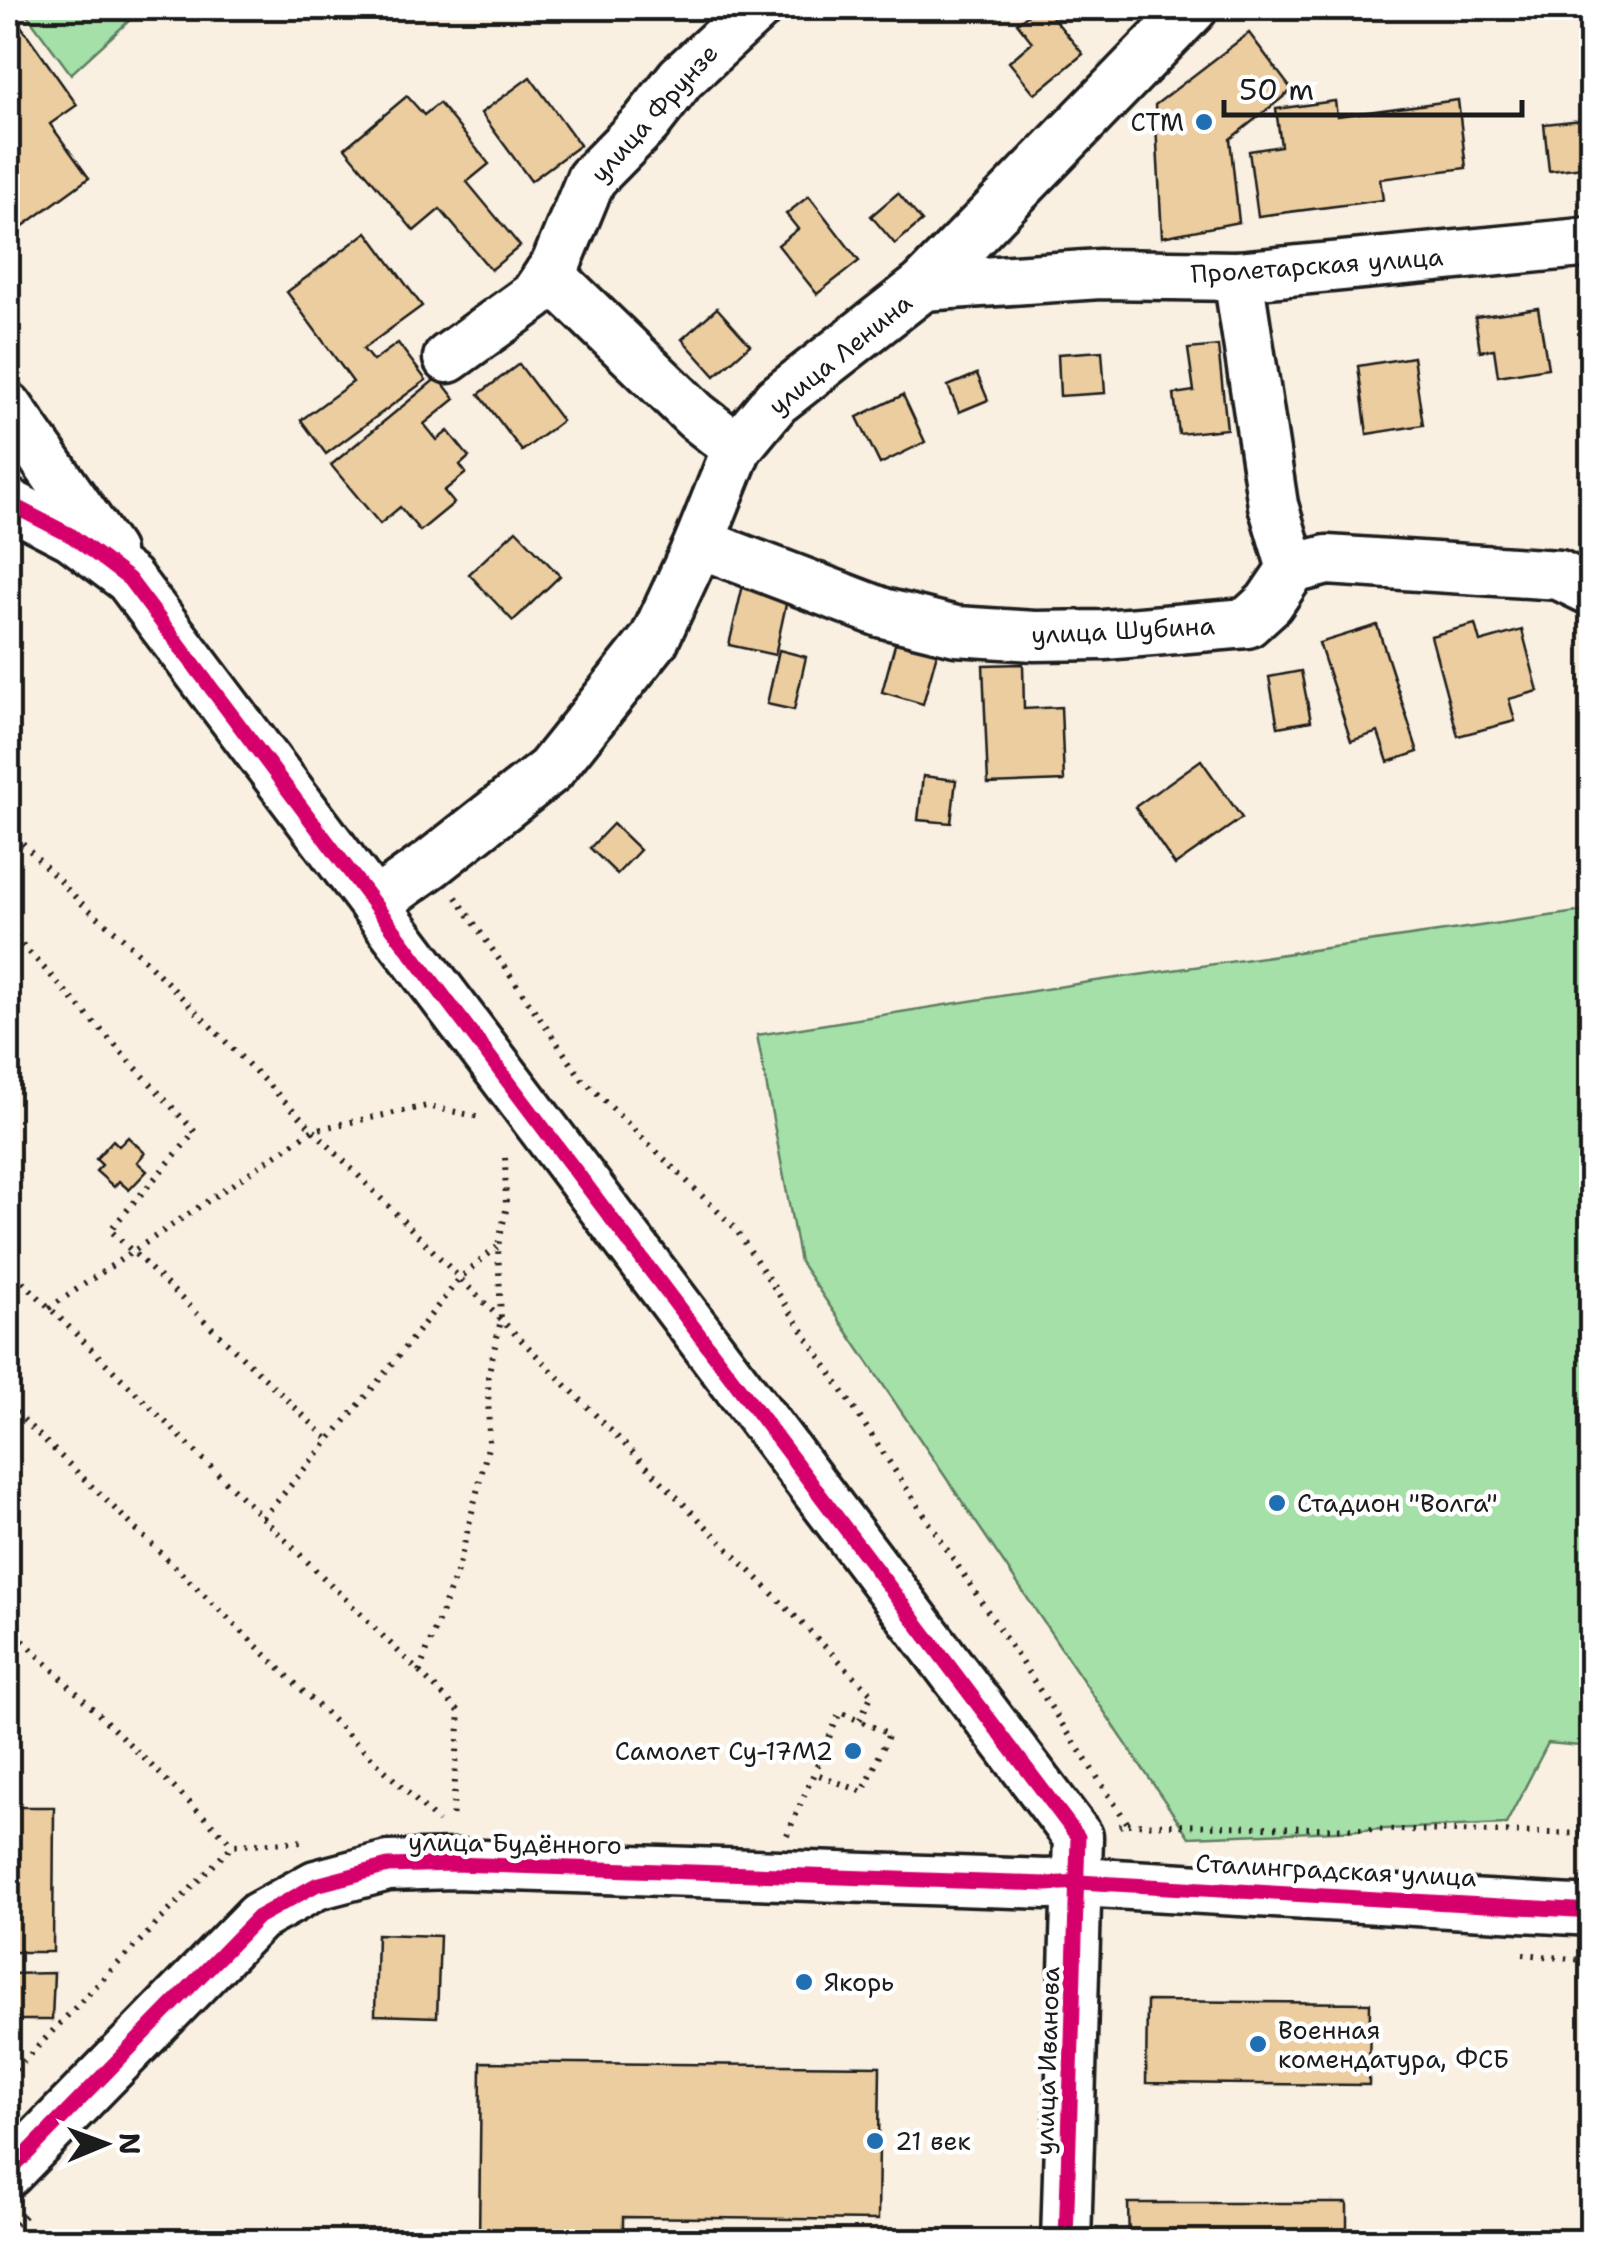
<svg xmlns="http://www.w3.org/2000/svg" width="1599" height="2249" viewBox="0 0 1599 2249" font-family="'Shantell Sans',sans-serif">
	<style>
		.green { fill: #a4e0a7; stroke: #607e62; stroke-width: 2.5 }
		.building { fill: #eccd9f; stroke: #1c1c1c; stroke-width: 2.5 }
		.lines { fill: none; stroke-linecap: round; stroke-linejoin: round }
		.minor-casing { stroke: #1c1c1c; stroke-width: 55 }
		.path { stroke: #1c1c1c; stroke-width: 6; stroke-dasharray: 2.5 8; stroke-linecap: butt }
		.minor { stroke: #fff; stroke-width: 48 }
		.cycleway-casing { stroke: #fff; stroke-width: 21 }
		.cycleway { stroke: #d6006c; stroke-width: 15 }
		.poi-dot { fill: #1f6fb2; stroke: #fff; stroke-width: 4 }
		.labels { text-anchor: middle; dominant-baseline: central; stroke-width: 9; stroke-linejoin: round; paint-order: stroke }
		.street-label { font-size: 25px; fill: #1c1c1c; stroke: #fff }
		.poi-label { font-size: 25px; fill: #1c1c1c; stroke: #fff; text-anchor: start }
	</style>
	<rect width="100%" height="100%" fill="#f9f0e2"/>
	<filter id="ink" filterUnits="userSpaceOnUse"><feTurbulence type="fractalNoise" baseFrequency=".01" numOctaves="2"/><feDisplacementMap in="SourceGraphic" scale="20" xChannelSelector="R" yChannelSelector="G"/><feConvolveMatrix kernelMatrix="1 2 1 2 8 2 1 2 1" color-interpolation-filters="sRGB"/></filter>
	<g filter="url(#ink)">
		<g class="green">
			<path d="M 22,8 L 143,8 L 71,74 Z"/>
			<path d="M 1591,910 L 1591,1747 L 1548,1743 L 1506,1824 L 1189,1837 L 800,1262 L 757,1035 L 1089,982 Z"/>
		</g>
		<g class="building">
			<path d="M 1036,8 L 1045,8 L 1083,54 L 1035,94 L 1009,62 L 1032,42 L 1017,23 Z"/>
			<path d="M 16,19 L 77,105 L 50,124 L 89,178 L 8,237 L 8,24 Z"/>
			<path d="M 1249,33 L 1292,90 L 1230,139 L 1239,222 L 1162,237 L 1155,105 Z"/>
			<path d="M 530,77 L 580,145 L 531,181 L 481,113 Z"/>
			<path d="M 407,96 L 424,115 L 439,103 L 489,164 L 467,182 L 520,246 L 491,270 L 440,209 L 414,231 L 345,148 Z"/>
			<path d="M 1458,100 L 1466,168 L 1380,179 L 1383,200 L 1258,216 L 1249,151 L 1281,146 L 1276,109 L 1335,101 L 1337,116 Z"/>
			<path d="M 1592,119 L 1592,166 L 1549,171 L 1544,124 Z"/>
			<path d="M 898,193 L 922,221 L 895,244 L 871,216 Z"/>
			<path d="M 809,196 L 859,261 L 817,294 L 778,245 L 798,229 L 786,214 Z"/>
			<path d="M 367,232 L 422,306 L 363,349 L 373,361 L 398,343 L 426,380 L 326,454 L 301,420 L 353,382 L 287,292 Z"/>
			<path d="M 717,308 L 750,345 L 715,376 L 682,339 Z"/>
			<path d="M 1538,308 L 1548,368 L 1498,376 L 1494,349 L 1480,351 L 1475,317 Z"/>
			<path d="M 1218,346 L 1227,429 L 1179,434 L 1174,394 L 1194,391 L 1188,349 Z"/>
			<path d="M 1102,351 L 1105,393 L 1060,396 L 1058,354 Z"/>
			<path d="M 1413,357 L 1423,425 L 1367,434 L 1358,366 Z"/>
			<path d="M 519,364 L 562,421 L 522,451 L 479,394 Z"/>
			<path d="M 977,374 L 988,400 L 959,412 L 948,386 Z"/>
			<path d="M 438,377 L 455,399 L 424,424 L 437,440 L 448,431 L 469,457 L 460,465 L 466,473 L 444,491 L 454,503 L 420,531 L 400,507 L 380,524 L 331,465 Z"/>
			<path d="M 903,395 L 925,442 L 880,464 L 857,417 Z"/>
			<path d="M 516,530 L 560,576 L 513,621 L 469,574 Z"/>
			<path d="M 743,585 L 788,595 L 775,655 L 729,645 Z"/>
			<path d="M 1475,624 L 1480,642 L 1522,630 L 1538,691 L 1509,699 L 1515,721 L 1458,736 L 1431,636 Z"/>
			<path d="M 1377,625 L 1418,752 L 1388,762 L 1378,732 L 1351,741 L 1319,643 Z"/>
			<path d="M 897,637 L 938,649 L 923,704 L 882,692 Z"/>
			<path d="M 779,650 L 806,657 L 794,710 L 767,704 Z"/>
			<path d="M 1023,664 L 1024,709 L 1061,707 L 1064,781 L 988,784 L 983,665 Z"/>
			<path d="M 1301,671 L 1311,721 L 1278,727 L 1269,677 Z"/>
			<path d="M 1201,760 L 1242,818 L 1175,865 L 1135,807 Z"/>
			<path d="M 923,776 L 956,780 L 951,823 L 918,820 Z"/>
			<path d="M 613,824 L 640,850 L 617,874 L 590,848 Z"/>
			<path d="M 128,1137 L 145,1153 L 137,1162 L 147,1171 L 129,1190 L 119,1181 L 114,1187 L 96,1171 L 102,1165 L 96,1159 L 113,1140 L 119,1146 Z"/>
			<path d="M 8,1807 L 54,1807 L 53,1952 L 8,1952 Z"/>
			<path d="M 377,1934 L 440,1936 L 437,2017 L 375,2015 Z"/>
			<path d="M 54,1973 L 52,2020 L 8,2020 L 8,1974 Z"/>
			<path d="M 1147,2001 L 1370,2003 L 1369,2085 L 1146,2083 Z"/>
			<path d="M 481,2062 L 880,2066 L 878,2220 L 623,2217 L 623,2242 L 479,2242 Z"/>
			<path d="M 1128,2203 L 1347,2203 L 1347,2242 L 1129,2242 Z"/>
		</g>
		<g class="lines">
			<g class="minor-casing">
				<g id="minor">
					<path d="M 549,274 L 696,416 L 737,448"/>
					<path d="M 1238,276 L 1273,505 L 1292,569"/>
					<path d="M 923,286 L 1100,274 L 1238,276 L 1592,242"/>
					<path d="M 448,358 L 534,296 L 556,264 L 591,179 L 646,123 L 681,78 L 757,8"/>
					<path d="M 8,407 L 109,551"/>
					<path d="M 8,503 L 72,536 L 129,579 L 1078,1837 L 1066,2242"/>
					<path d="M 699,543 L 883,613 L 956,631 L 1035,636 L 1104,635 L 1247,623 L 1269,603 L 1292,569 L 1327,560 L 1559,575 L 1592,591"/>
					<path d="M 376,903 L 432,863 L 550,770 L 654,640 L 699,543 L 737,448 L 776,401 L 923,286 L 1193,8"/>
					<path d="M 8,2173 L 258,1917 L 316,1885 L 388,1866 L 454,1864 L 1047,1884 L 1078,1882 L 1592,1911"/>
				</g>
			</g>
			<g class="path">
				<path d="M 8,828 L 80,902 L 123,938 L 872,1694 L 859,1721"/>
				<path d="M 456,897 L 582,1079 L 735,1228 L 1128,1824 L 1119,1826"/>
				<path d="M 8,929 L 195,1132 L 110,1230 L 329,1440"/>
				<path d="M 8,1267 L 460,1712 L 452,1821"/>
				<path d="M 49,1308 L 313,1130 L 427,1106 L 480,1117"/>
				<path d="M 8,1405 L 438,1822"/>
				<path d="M 263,1518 L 368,1394 L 460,1278 L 497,1247"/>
				<path d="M 8,1626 L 233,1845"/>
				<path d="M 419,1672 L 458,1569 L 489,1443 L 488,1376 L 501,1320 L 498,1246 L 506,1210 L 505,1152"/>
				<path d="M 1128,1824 L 1592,1834"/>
				<path d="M 787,1835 L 814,1773 L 863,1792 L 889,1734 L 840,1712 L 814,1773"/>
				<path d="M 1523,1954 L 1592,1961"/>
				<path d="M 8,2077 L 233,1845 L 305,1841"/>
				<path d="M 8,2232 L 25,2215"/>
			</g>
			<use href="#minor" class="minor"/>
			<g class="cycleway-casing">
				<g id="cycleway">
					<path d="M 8,503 L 72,536 L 129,579 L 1078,1837 L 1066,2242"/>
					<path d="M 8,2173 L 258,1917 L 316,1885 L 388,1866 L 454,1864 L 1047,1884 L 1078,1882 L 1592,1911"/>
				</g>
			</g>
			<use href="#cycleway" class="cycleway"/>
		</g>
	</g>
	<g class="poi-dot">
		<circle cx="1204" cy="122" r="10"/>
		<circle cx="1277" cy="1503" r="10"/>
		<circle cx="853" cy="1751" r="10"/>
		<circle cx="804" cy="1982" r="10"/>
		<circle cx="1258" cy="2044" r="10"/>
		<circle cx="875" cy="2141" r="10"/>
	</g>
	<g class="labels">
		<g class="street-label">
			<text transform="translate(654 113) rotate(-48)">улица Фрунзе</text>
			<text transform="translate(1317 265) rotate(-4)">Пролетарская улица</text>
			<text transform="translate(840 354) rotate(-39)">улица Ленина</text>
			<text transform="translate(1123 630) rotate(-3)">улица Шубина</text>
			<text transform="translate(515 1843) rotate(1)">улица Будённого</text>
			<text transform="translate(1336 1870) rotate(3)">Сталинградская улица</text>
			<text transform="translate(1047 2061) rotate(-88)">улица Иванова</text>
		</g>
		<g class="poi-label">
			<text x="1184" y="122" text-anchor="end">CTM</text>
			<text x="1297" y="1503">Стадион "Волга"</text>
			<text x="833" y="1751" text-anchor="end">Самолет Су-17М2</text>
			<text x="824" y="1982">Якорь</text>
			<text x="1278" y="2030">Военная<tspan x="1278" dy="29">комендатура, ФСБ</tspan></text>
			<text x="895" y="2141">21 век</text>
		</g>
	</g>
	<rect width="1599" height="2249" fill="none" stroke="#fff" stroke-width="40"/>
	<rect x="20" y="20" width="1559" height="2209" fill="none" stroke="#1c1c1c" stroke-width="4" filter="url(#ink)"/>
	<g transform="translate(105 2144) rotate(89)" stroke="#ffffff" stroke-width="8" paint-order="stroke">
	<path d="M0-8L18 38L0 25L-18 38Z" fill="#1c1c1c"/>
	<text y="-15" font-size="28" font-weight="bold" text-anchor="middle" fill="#1c1c1c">N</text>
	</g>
	<path d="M1224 100v15h298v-15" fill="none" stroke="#1c1c1c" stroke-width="5"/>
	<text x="1239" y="100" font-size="30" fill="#1c1c1c" stroke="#ffffff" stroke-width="8" paint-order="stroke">50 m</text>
</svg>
